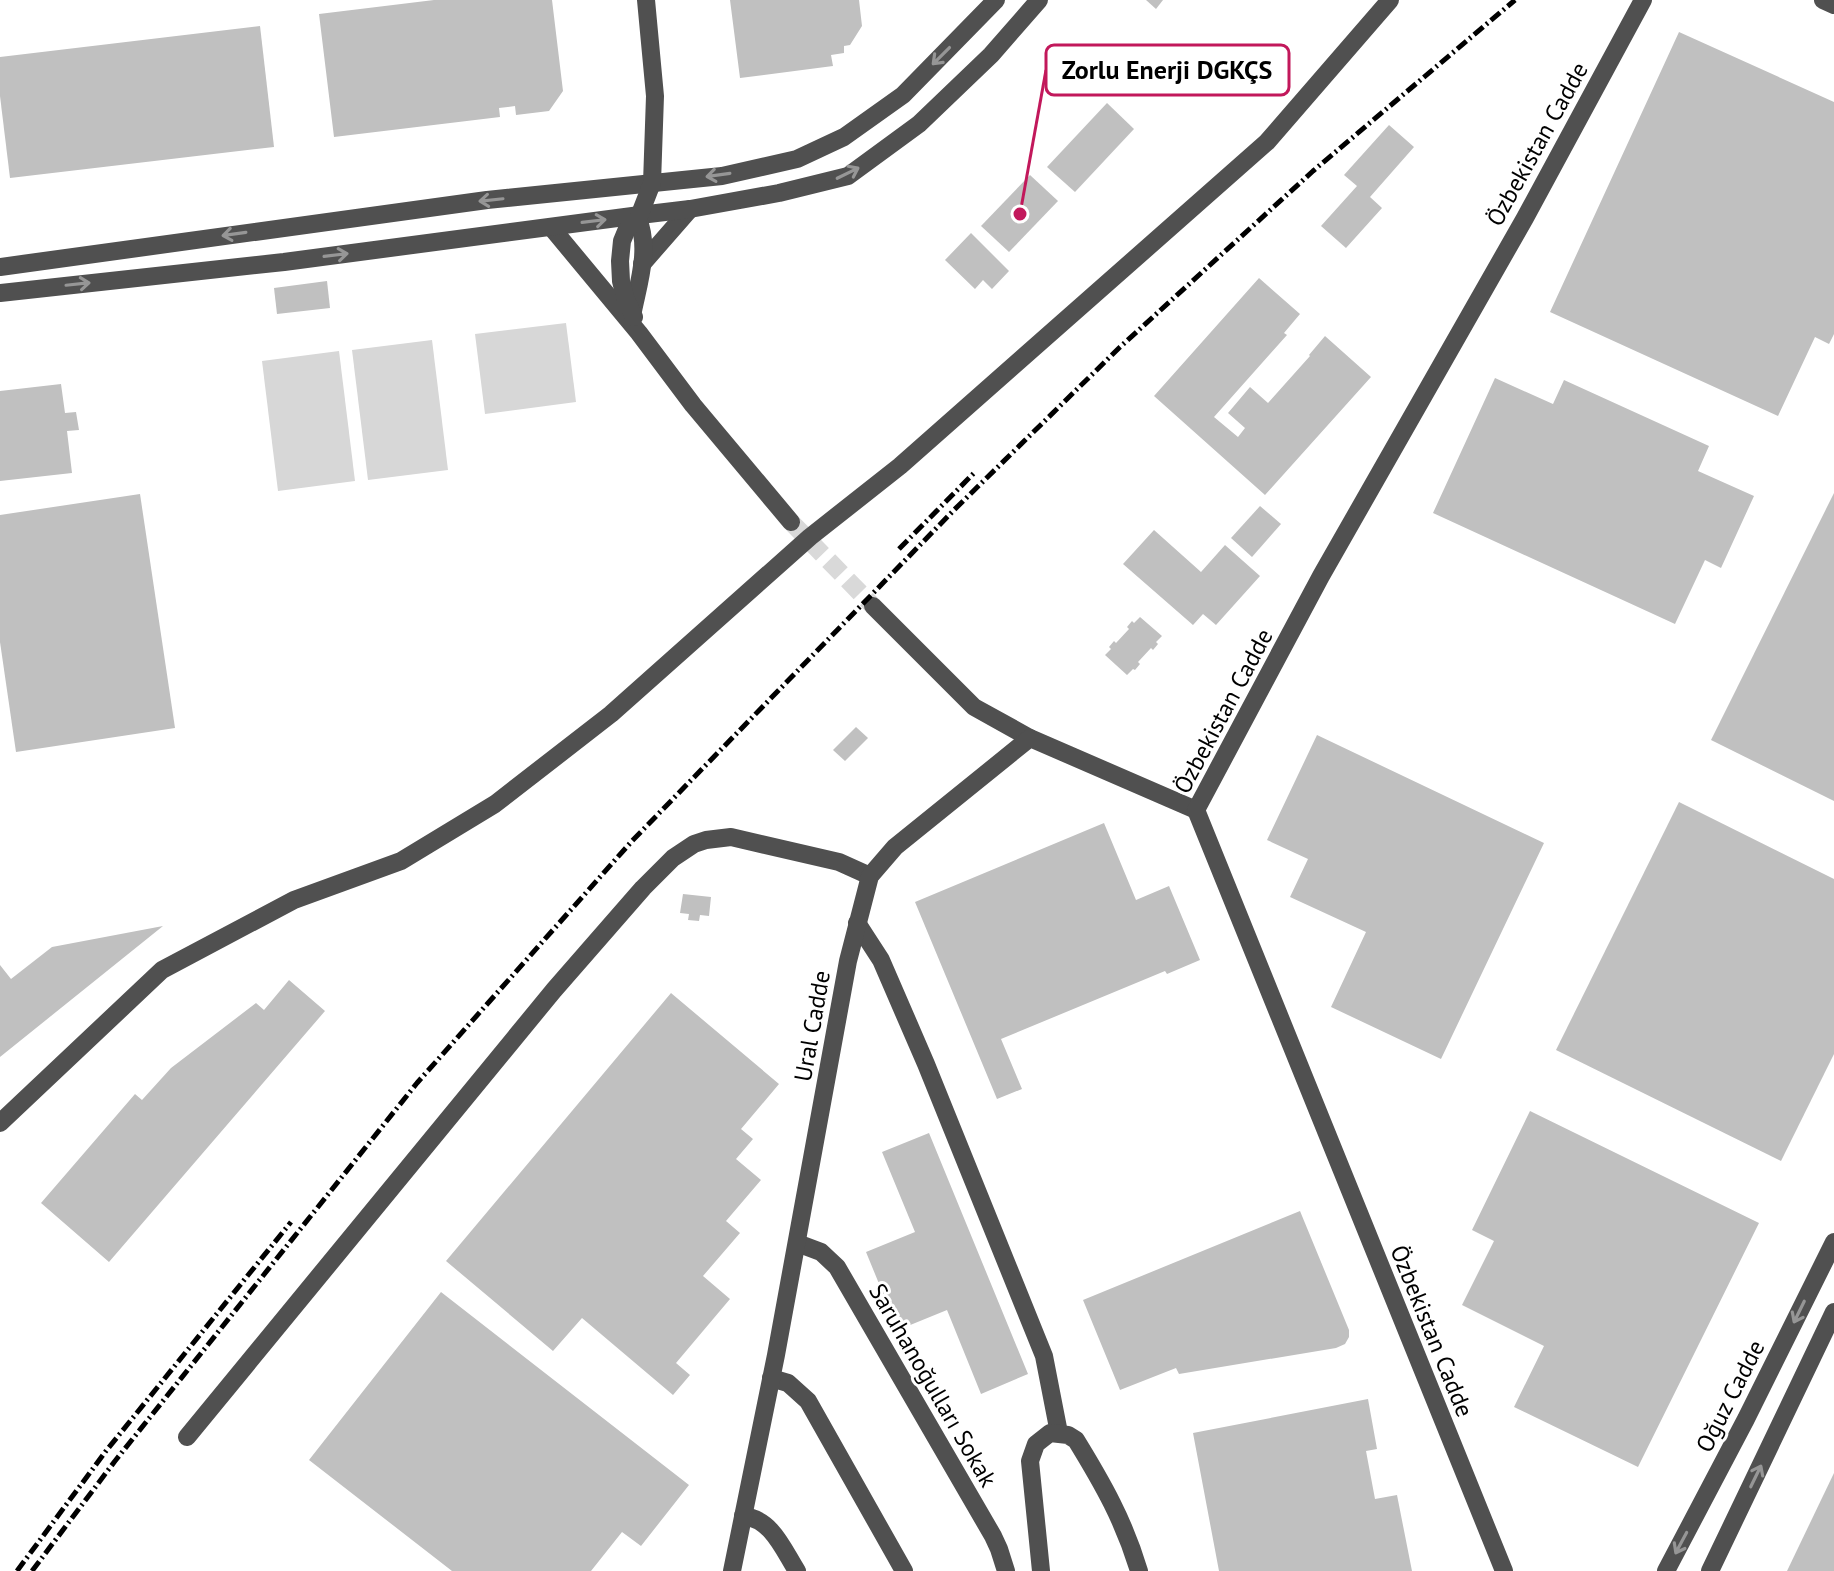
<svg xmlns="http://www.w3.org/2000/svg" width="1834" height="1571" viewBox="0 0 1834 1571" font-family="'PT Sans',sans-serif">
	<style>
		.green { fill: #d7d7d7 }
		.building { fill: #c0c0c0 }
		.lines { fill: none; stroke-linecap: round; stroke-linejoin: round }
		.minor-tunnel { stroke: #d9d9d9; stroke-width: 18; stroke-dasharray: 18 9; stroke-linecap: butt }
		.minor { stroke: #505050; stroke-width: 18 }
		.rail { stroke: #000; stroke-width: 5; stroke-dasharray: 12 4 2 4; stroke-linecap: butt }
		.oneway { stroke: #969696 }
		.labels { text-anchor: middle; dominant-baseline: central; stroke-width: 6; stroke-linejoin: round; paint-order: stroke }
		.street-label { font-size: 24px; fill: #000; stroke: #fff }
		.leader { fill: none; stroke: #c2185b; stroke-width: 3 }
		.callout-dot { fill: #c2185b; stroke: #fff; stroke-width: 3 }
		.callout { fill: #fff; stroke: #c2185b; stroke-width: 3 }
		.callout-label { font-size: 26px; text-anchor: middle; font-weight: bold; fill: #000 }
	</style>
	<rect width="100%" height="100%" fill="#fff"/>
	<g class="green">
		<path d="M 566,323 L 576,402 L 485,414 L 475,334 Z"/>
		<path d="M 432,340 L 448,470 L 368,480 L 352,350 Z"/>
		<path d="M 339,351 L 355,481 L 278,491 L 262,361 Z"/>
	</g>
	<g class="building">
		<path d="M 434,0 L 552,0 L 563,91 L 549,111 L 516,115 L 515,106 L 499,108 L 500,117 L 334,137 L 319,14 Z"/>
		<path d="M 730,0 L 859,0 L 862,26 L 850,45 L 844,46 L 844,53 L 831,55 L 833,66 L 740,78 Z"/>
		<path d="M 1146,0 L 1163,0 L 1156,9 Z"/>
		<path d="M 260,26 L 274,147 L 10,178 L 0,96 L 0,57 Z"/>
		<path d="M 1679,32 L 1834,102 L 1834,334 L 1829,344 L 1815,337 L 1778,416 L 1550,312 Z"/>
		<path d="M 1107,103 L 1134,129 L 1075,192 L 1047,167 Z"/>
		<path d="M 1389,125 L 1414,147 L 1370,197 L 1382,208 L 1346,248 L 1321,226 L 1357,186 L 1344,175 Z"/>
		<path d="M 1030,175 L 1058,201 L 1009,252 L 981,226 Z"/>
		<path d="M 971,233 L 1009,271 L 992,289 L 983,280 L 975,289 L 945,260 Z"/>
		<path d="M 1259,278 L 1300,314 L 1284,333 L 1287,335 L 1214,417 L 1238,437 L 1245,428 L 1228,413 L 1250,387 L 1268,403 L 1310,356 L 1309,355 L 1325,336 L 1371,377 L 1265,495 L 1154,396 Z"/>
		<path d="M 327,281 L 330,308 L 277,314 L 274,288 Z"/>
		<path d="M 1495,378 L 1553,404 L 1564,380 L 1709,446 L 1698,471 L 1754,496 L 1721,568 L 1705,560 L 1675,624 L 1433,513 Z"/>
		<path d="M 61,384 L 65,413 L 76,412 L 79,430 L 67,431 L 72,473 L 0,481 L 0,391 Z"/>
		<path d="M 1834,493 L 1834,801 L 1711,740 Z"/>
		<path d="M 140,494 L 175,728 L 16,752 L 0,642 L 0,515 Z"/>
		<path d="M 1260,506 L 1281,524 L 1252,557 L 1231,538 Z"/>
		<path d="M 1154,530 L 1201,572 L 1225,545 L 1260,576 L 1216,625 L 1203,614 L 1193,625 L 1123,564 Z"/>
		<path d="M 1140,617 L 1162,636 L 1156,642 L 1158,644 L 1153,650 L 1151,648 L 1138,662 L 1140,664 L 1135,670 L 1133,669 L 1127,675 L 1105,655 L 1111,649 L 1109,647 L 1114,641 L 1116,643 L 1129,629 L 1127,627 L 1132,621 L 1134,623 Z"/>
		<path d="M 856,727 L 868,738 L 845,761 L 833,750 Z"/>
		<path d="M 1317,735 L 1544,843 L 1441,1059 L 1331,1007 L 1366,932 L 1290,897 L 1308,859 L 1267,840 Z"/>
		<path d="M 1679,802 L 1834,879 L 1834,1054 L 1781,1161 L 1556,1050 Z"/>
		<path d="M 1104,823 L 1136,900 L 1169,886 L 1200,960 L 1167,974 L 1165,971 L 1001,1039 L 1022,1089 L 997,1099 L 915,902 Z"/>
		<path d="M 683,894 L 711,897 L 709,916 L 700,915 L 699,921 L 688,920 L 689,914 L 680,913 Z"/>
		<path d="M 163,926 L 0,1057 L 0,965 L 11,979 L 52,947 Z"/>
		<path d="M 289,980 L 325,1011 L 109,1262 L 41,1203 L 135,1094 L 142,1100 L 171,1068 L 256,1003 L 264,1010 Z"/>
		<path d="M 671,993 L 779,1084 L 741,1129 L 753,1139 L 736,1159 L 761,1180 L 726,1221 L 740,1233 L 703,1276 L 730,1299 L 676,1363 L 690,1375 L 673,1395 L 582,1318 L 553,1351 L 446,1261 Z"/>
		<path d="M 1530,1111 L 1759,1223 L 1638,1467 L 1514,1407 L 1544,1346 L 1462,1305 L 1494,1241 L 1472,1230 Z"/>
		<path d="M 929,1133 L 1028,1374 L 981,1394 L 947,1310 L 898,1330 L 866,1252 L 915,1232 L 882,1152 Z"/>
		<path d="M 1300,1211 L 1349,1330 L 1349,1337 L 1345,1344 L 1336,1348 L 1179,1374 L 1176,1368 L 1120,1390 L 1083,1300 Z"/>
		<path d="M 441,1292 L 689,1485 L 641,1546 L 622,1532 L 591,1571 L 452,1571 L 309,1460 Z"/>
		<path d="M 1368,1399 L 1377,1449 L 1366,1451 L 1375,1499 L 1397,1495 L 1412,1571 L 1219,1571 L 1193,1433 Z"/>
		<path d="M 1834,1473 L 1834,1571 L 1787,1571 Z"/>
	</g>
	<g class="lines">
		<path class="minor-tunnel" d="M 791,522 L 873,606"/>
		<g class="minor">
			<path d="M 1823,0 L 1834,5"/>
			<path d="M 551,227 L 639,333 L 693,405 L 791,522"/>
			<path d="M 642,264 L 690,209"/>
			<path d="M 0,267 L 487,200 L 722,176 L 797,159 L 844,137 L 903,95 L 996,0"/>
			<path d="M 0,293 L 284,262 L 640,215 L 690,209 L 779,193 L 848,176 L 919,124 L 991,55 L 1039,0"/>
			<path d="M 633,311 C 639,282 650,248 638,219"/>
			<path d="M 634,317 L 625,297 L 621,281 L 620,261 L 622,241 L 627,229 L 638,219 L 652,183 L 655,96 L 646,0"/>
			<path d="M 873,606 L 974,707 L 1030,738"/>
			<path d="M 857,923 L 881,960 L 926,1064 L 1044,1356 L 1059,1433"/>
			<path d="M 0,1123 L 162,970 L 294,900 L 401,861 L 495,804 L 611,714 L 810,537 L 900,466 L 1267,142 L 1390,0"/>
			<path d="M 797,1243 L 821,1252 L 837,1267 L 993,1536 L 999,1549 L 1006,1571"/>
			<path d="M 771,1378 L 788,1383 L 808,1401 L 904,1571"/>
			<path d="M 187,1437 L 554,990 L 643,888 L 673,858 L 694,844 L 706,840 L 731,837 L 839,862 L 870,876"/>
			<path d="M 743,1516 C 772,1519 783,1549 797,1571"/>
			<path d="M 732,1571 L 776,1355 L 848,961 L 870,876 L 895,847 L 1030,738 L 1196,810"/>
			<path d="M 1041,1571 L 1030,1461 L 1036,1444 L 1050,1433 L 1068,1435 L 1076,1440 C 1103,1484 1124,1521 1139,1571"/>
			<path d="M 1504,1571 L 1196,810 L 1321,576 L 1525,218 L 1643,0"/>
			<path d="M 1666,1571 L 1746,1419 L 1834,1242"/>
			<path d="M 1710,1571 L 1834,1312"/>
		</g>
		<g class="rail">
			<path d="M 899,549 L 975,472"/>
			<path d="M 17,1571 L 106,1451 L 291,1222"/>
			<path d="M 32,1571 L 115,1461 L 417,1083 L 632,841 L 954,510 L 1119,348 L 1313,171 L 1515,0"/>
		</g>
	</g>
	<defs><path id="oneway-shaft" d="M-6 0H5M1.5-3L5.5 0L1.5 3" fill="none" stroke-width="1.6" stroke-linecap="round" stroke-linejoin="round" transform="scale(2)"/></defs>
	<g class="oneway">
		<use href="#oneway-shaft" transform="translate(941 56) rotate(135)"/>
		<use href="#oneway-shaft" transform="translate(848 173) rotate(-26)"/>
		<use href="#oneway-shaft" transform="translate(718 175) rotate(172)"/>
		<use href="#oneway-shaft" transform="translate(491 200) rotate(174)"/>
		<use href="#oneway-shaft" transform="translate(594 221) rotate(-7)"/>
		<use href="#oneway-shaft" transform="translate(234 234) rotate(172)"/>
		<use href="#oneway-shaft" transform="translate(336 255) rotate(-7)"/>
		<use href="#oneway-shaft" transform="translate(78 284) rotate(-6)"/>
		<use href="#oneway-shaft" transform="translate(1799 1312) rotate(116)"/>
		<use href="#oneway-shaft" transform="translate(1756 1476) rotate(-64)"/>
		<use href="#oneway-shaft" transform="translate(1681 1543) rotate(118)"/>
	</g>
	<g class="labels">
		<g class="street-label">
			<text transform="translate(1537 144) rotate(-61)">Özbekistan Cadde</text>
			<text transform="translate(1223 711) rotate(-62)">Özbekistan Cadde</text>
			<text transform="translate(812 1026) rotate(-80)">Ural Cadde</text>
			<text transform="translate(1432 1331) rotate(68)">Özbekistan Cadde</text>
			<text transform="translate(933 1385) rotate(60)">Saruhanoğulları Sokak</text>
			<text transform="translate(1730 1396) rotate(-63)">Oğuz Cadde</text>
		</g>
	</g>
	<path class="leader" d="M1020 214L1046 70"/>
	<circle class="callout-dot" cx="1020" cy="214" r="8"/>
	<rect class="callout" x="1046" y="45" width="243" height="50" rx="8"/>
	<g class="callout-label">
		<text x="1167" y="79">Zorlu Enerji DGKÇS</text>
	</g>
</svg>
